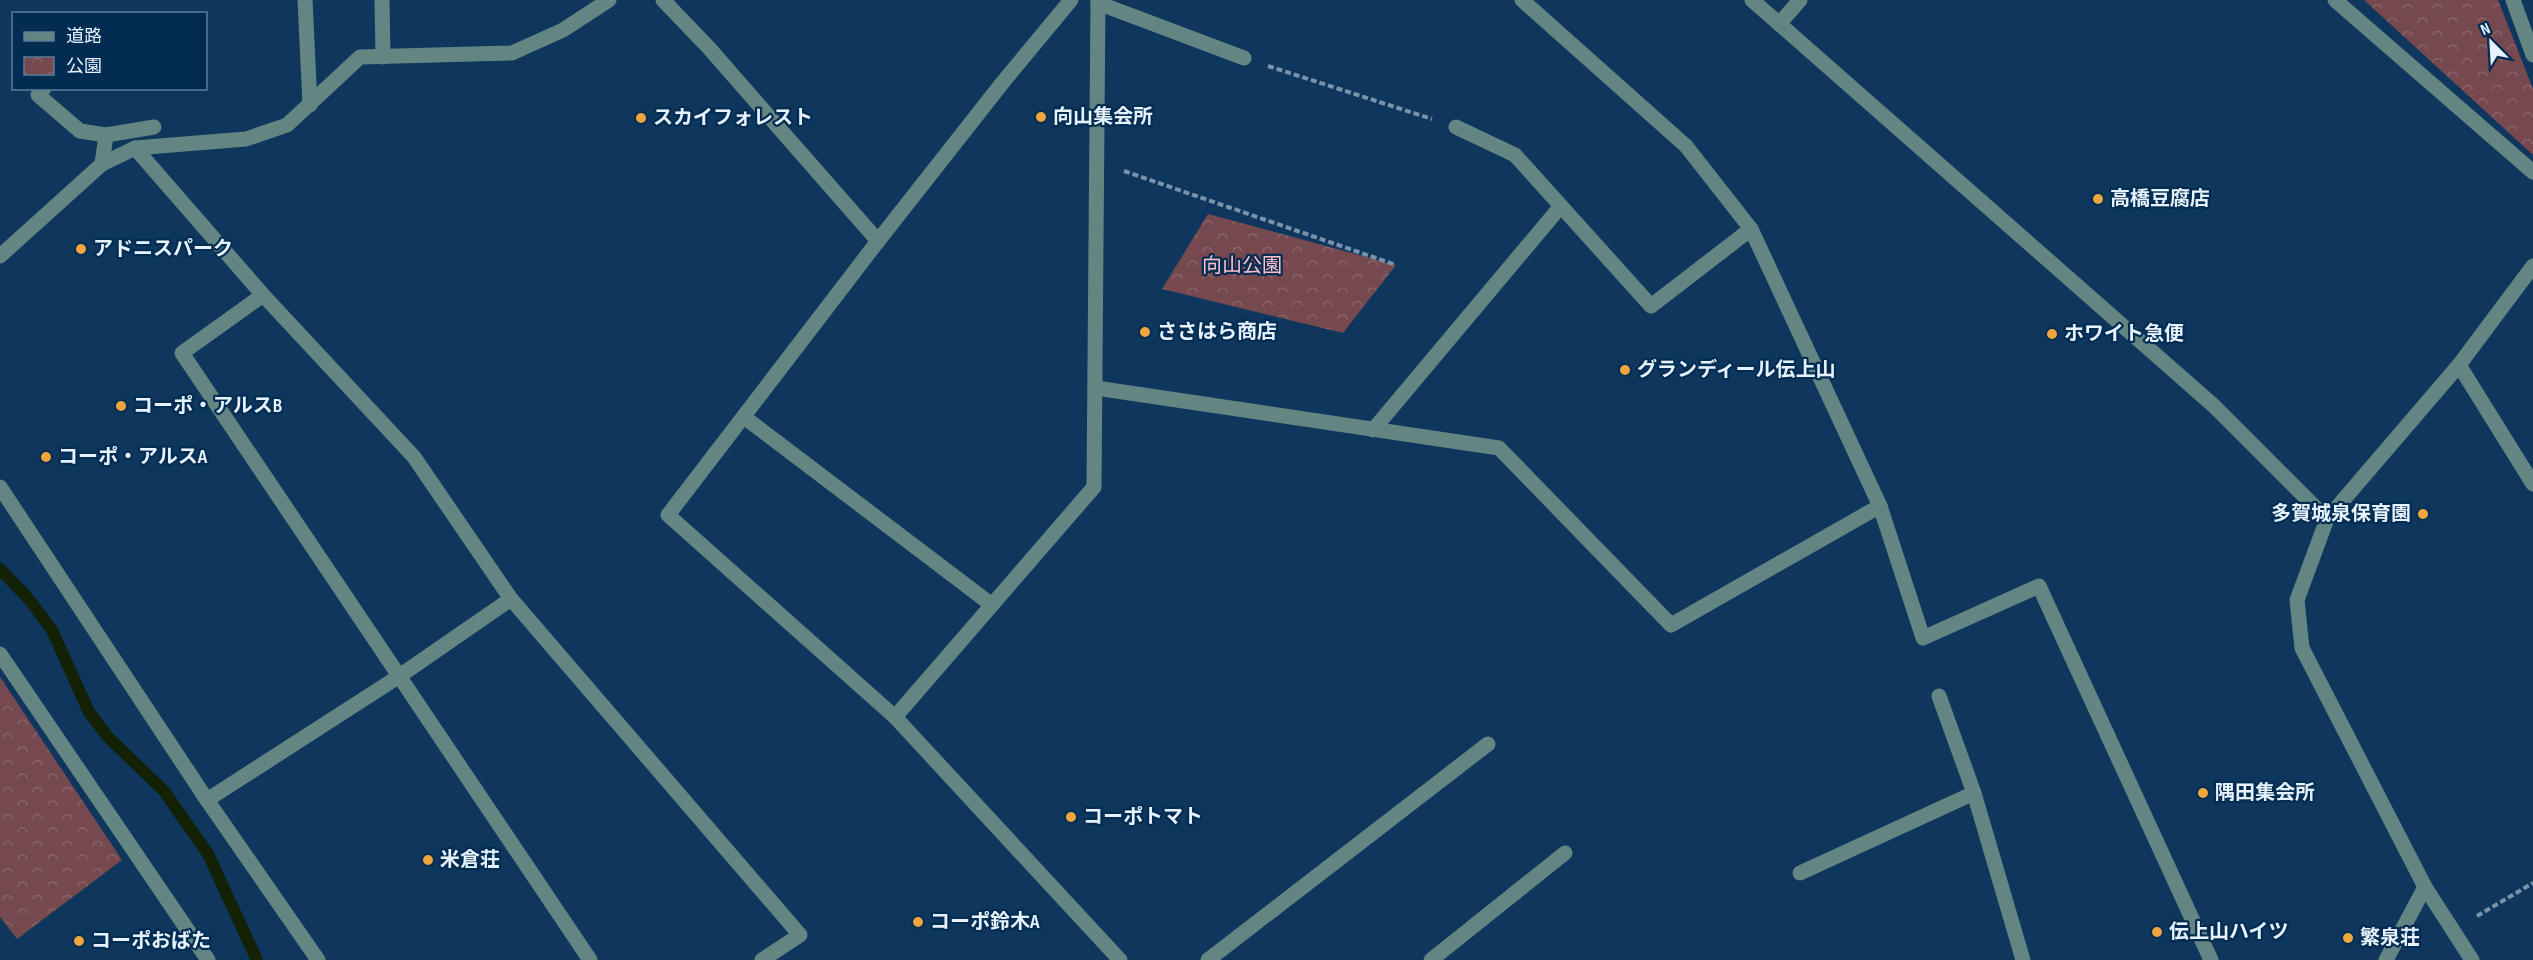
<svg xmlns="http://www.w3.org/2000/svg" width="2533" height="960" viewBox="0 0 2533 960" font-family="'Sofia Sans Condensed','Noto Sans JP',sans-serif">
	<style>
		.park { fill: url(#park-crowns) }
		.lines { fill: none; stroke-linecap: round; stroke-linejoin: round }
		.stream { stroke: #132105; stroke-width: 12 }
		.path { stroke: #7993ac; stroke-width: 4; stroke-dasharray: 6 3; stroke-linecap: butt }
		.minor { stroke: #638683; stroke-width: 15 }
		.poi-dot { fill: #f0a63f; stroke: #032c52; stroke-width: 2 }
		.labels { text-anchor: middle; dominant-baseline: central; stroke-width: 4.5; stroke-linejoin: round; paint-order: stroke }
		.poi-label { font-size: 20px; font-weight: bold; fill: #e7f2ff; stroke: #032c52; text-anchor: start }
		.park-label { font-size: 20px; fill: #fdc0c7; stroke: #032c52 }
	</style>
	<defs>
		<pattern id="park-crowns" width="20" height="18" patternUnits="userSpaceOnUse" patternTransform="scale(1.5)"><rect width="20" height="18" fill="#76494f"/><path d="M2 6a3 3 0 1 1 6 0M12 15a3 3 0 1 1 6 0" fill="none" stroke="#8a6469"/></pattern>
	</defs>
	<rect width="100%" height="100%" fill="#0f375d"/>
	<g class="park">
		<path d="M 2364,0 L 2498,0 L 2533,89 L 2533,155 Z"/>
		<path d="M 1208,214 L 1396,265 L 1343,333 L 1162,289 Z"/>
		<path d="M 0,677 L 122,860 L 17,939 L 0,917 Z"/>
	</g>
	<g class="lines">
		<path class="stream" d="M 0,569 L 28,598 L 52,630 L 89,712 L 108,737 L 164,791 L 208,854 L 257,960"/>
		<g class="path">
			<path d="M 1268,66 L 1432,119"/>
			<path d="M 1124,171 L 1396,265"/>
			<path d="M 2477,916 L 2533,883"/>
		</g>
		<g class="minor">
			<path d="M 305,0 L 310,105"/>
			<path d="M 382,0 L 383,57"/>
			<path d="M 663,0 L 709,48 L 878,241"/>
			<path d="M 1071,0 L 1003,82 L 878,241 L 668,515 L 895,717 L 1120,960"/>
			<path d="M 1522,0 L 1686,146 L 1751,229 L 1880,506"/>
			<path d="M 1752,0 L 2214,406 L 2327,519"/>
			<path d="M 2335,0 L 2533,172"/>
			<path d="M 2513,0 L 2533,55"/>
			<path d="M 1098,3 L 1244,58"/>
			<path d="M 1779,24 L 1800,0"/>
			<path d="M 44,88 L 38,95 L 80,131 L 106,135 L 102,164"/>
			<path d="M 1456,127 L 1515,155 L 1651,306 L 1751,229"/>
			<path d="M 106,135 L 154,127"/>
			<path d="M 135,148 L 263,295 L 414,457 L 511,599 L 800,935 L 762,960"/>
			<path d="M 0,256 L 102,164 L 135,148 L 246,139 L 287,125 L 360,57 L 512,53 L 563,30 L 609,0"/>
			<path d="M 263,295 L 182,353 L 590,960"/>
			<path d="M 2459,365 L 2533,484"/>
			<path d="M 1096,388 L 1499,448 L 1671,625 L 1880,506 L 1923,638 L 2039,586 L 2211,960"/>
			<path d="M 744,417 L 992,605"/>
			<path d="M 1373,430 L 1561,206"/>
			<path d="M 0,487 L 207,800 L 318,960"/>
			<path d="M 0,654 L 208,960"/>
			<path d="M 1939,696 L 1974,793 L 2023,960"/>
			<path d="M 895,717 L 1094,487 L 1098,0"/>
			<path d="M 207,800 L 398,677 L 511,599"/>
			<path d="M 1800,873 L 1974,793"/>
			<path d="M 1208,960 L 1488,744"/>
			<path d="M 1431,960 L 1565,853"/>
			<path d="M 2386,960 L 2425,887"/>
			<path d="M 2472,960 L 2425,887 L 2302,648 L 2297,600 L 2327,519 L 2459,365 L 2533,266"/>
		</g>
	</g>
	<g class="poi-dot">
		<circle cx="1041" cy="117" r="6"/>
		<circle cx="641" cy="118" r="6"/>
		<circle cx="2098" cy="199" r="6"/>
		<circle cx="81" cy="249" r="6"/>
		<circle cx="1145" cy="332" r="6"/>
		<circle cx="2052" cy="334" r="6"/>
		<circle cx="1625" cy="370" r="6"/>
		<circle cx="121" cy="406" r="6"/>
		<circle cx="46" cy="457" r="6"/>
		<circle cx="2423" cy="514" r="6"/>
		<circle cx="2203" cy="793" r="6"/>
		<circle cx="1071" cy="817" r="6"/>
		<circle cx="428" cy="860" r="6"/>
		<circle cx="918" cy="922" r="6"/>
		<circle cx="2157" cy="932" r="6"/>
		<circle cx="2348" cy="938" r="6"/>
		<circle cx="79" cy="941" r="6"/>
	</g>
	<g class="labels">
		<g class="poi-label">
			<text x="1053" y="117">向山集会所</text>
			<text x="653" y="118">スカイフォレスト</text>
			<text x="2110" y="199">高橋豆腐店</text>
			<text x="93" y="249">アドニスパーク</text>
			<text x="1157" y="332">ささはら商店</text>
			<text x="2064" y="334">ホワイト急便</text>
			<text x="1637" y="370">グランディール伝上山</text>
			<text x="133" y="406">コーポ・アルスB</text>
			<text x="58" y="457">コーポ・アルスA</text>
			<text x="2411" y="514" text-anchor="end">多賀城泉保育園</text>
			<text x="2215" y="793">隅田集会所</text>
			<text x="1083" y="817">コーポトマト</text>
			<text x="440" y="860">米倉荘</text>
			<text x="930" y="922">コーポ鈴木A</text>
			<text x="2169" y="932">伝上山ハイツ</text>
			<text x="2360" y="938">繁泉荘</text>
			<text x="91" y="941">コーポおばた</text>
		</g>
		<g class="park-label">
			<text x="1242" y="266">向山公園</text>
		</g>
	</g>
	<rect x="12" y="12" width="195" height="78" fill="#032c52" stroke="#5e7b97" stroke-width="1.5"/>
	<rect x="24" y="32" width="30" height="9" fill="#638683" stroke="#5e7b97" stroke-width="1.5"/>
	<text x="66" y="42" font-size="18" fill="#e7f2ff">道路</text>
	<rect x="24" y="57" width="30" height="18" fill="url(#park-crowns)" stroke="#5e7b97" stroke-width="1.5"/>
	<text x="66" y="72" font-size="18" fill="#e7f2ff">公園</text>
	<g transform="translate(2491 42) rotate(336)" stroke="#032c52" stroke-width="4.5" paint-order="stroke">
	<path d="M0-4.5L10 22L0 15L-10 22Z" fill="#e7f2ff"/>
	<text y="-9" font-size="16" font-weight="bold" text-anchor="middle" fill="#e7f2ff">N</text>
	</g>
</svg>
